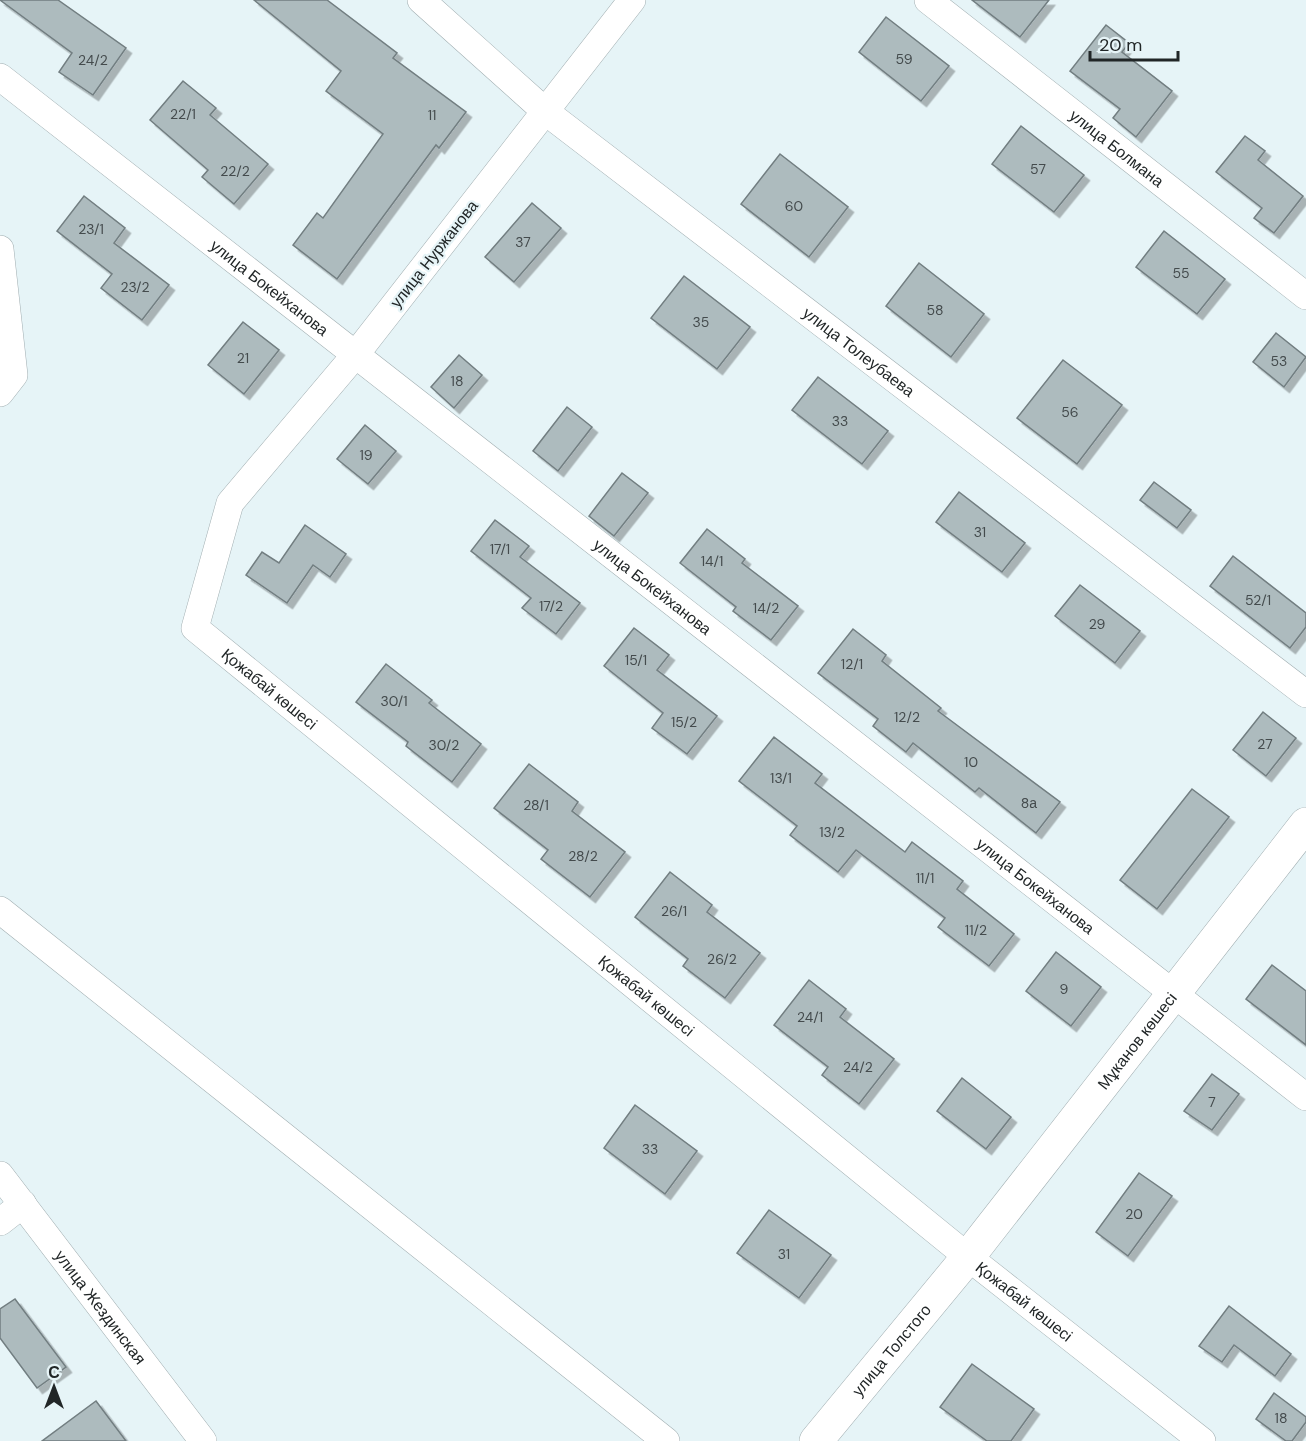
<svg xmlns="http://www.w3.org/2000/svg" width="1306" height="1441" viewBox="0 0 1306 1441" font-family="'DM Sans',sans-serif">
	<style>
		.building { fill: #adbbbe; stroke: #727e81; stroke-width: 1.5; filter: url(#shadow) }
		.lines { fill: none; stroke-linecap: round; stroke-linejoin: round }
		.minor-casing { stroke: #a0adb0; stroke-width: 28 }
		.tertiary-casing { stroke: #a0adb0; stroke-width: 34 }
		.minor { stroke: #fff; stroke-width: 27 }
		.tertiary { stroke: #fff; stroke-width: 33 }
		.labels { text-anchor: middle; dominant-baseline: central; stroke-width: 4.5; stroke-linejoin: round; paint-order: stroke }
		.number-label { font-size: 14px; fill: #444b4d }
		.street-label { font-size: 16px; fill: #212627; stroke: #e6f4f7 }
	</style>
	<defs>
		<filter id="shadow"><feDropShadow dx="5.5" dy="5.5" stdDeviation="0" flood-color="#0004"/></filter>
	</defs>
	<rect width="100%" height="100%" fill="#e6f4f7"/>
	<g class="building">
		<path d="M 0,0 L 58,0 L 126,48 L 93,95 L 59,72 L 72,53 Z"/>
		<path d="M 254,0 L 327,0 L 397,53 L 393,58 L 466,112 L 439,148 L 436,145 L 337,279 L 293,245 L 317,213 L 323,218 L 383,134 L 326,91 L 341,71 Z"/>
		<path d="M 972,0 L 1049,0 L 1020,37 Z"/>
		<path d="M 886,17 L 949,66 L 921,101 L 859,52 Z"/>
		<path d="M 1106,25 L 1129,43 L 1122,52 L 1172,91 L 1136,137 L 1113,118 L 1120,109 L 1070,71 Z"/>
		<path d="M 183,81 L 216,108 L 210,115 L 268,164 L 234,204 L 202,177 L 208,170 L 150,120 Z"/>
		<path d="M 1021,126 L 1084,175 L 1054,212 L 992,164 Z"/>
		<path d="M 1245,136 L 1265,151 L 1258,160 L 1303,196 L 1274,233 L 1254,218 L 1262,208 L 1216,172 Z"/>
		<path d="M 780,154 L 848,207 L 809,257 L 741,204 Z"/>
		<path d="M 84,196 L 125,228 L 114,243 L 169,285 L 142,320 L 101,288 L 112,274 L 57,231 Z"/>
		<path d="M 532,203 L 561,228 L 514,282 L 485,257 Z"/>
		<path d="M 1164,231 L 1225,279 L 1197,314 L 1136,267 Z"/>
		<path d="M 919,263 L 984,314 L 951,357 L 886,306 Z"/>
		<path d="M 684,276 L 750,327 L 717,369 L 651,318 Z"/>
		<path d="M 243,322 L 279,350 L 244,394 L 208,365 Z"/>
		<path d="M 1276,333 L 1306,357 L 1284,387 L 1253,362 Z"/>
		<path d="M 459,355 L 482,375 L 454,408 L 431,387 Z"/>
		<path d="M 1063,360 L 1122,405 L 1077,464 L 1017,418 Z"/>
		<path d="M 818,377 L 888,431 L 862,464 L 792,410 Z"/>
		<path d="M 567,407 L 592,427 L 558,471 L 533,451 Z"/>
		<path d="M 365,425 L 396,451 L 368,484 L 337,459 Z"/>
		<path d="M 622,473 L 648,493 L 614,536 L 589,516 Z"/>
		<path d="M 1154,482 L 1191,510 L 1177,528 L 1140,500 Z"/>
		<path d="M 959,492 L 1025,543 L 1002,572 L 936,522 Z"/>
		<path d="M 495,520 L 529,546 L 520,557 L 580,603 L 556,634 L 522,608 L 531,598 L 471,551 Z"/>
		<path d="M 305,525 L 346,554 L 330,577 L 313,565 L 287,603 L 246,575 L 262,552 L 279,563 Z"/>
		<path d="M 707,529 L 745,559 L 742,563 L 798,606 L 771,640 L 733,611 L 736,607 L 680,563 Z"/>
		<path d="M 1233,556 L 1306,613 L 1306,627 L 1290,648 L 1210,586 Z"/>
		<path d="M 1080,585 L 1140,631 L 1115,663 L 1055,616 Z"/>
		<path d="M 634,628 L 669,655 L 657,670 L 717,716 L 687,754 L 652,728 L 663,713 L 604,666 Z"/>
		<path d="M 853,629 L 886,655 L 882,661 L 941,708 L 938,711 L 1060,802 L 1036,833 L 979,788 L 975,792 L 913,743 L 906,752 L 873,726 L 878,719 L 818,673 Z"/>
		<path d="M 386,664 L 432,700 L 429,703 L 481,744 L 452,782 L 406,746 L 408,742 L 356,702 Z"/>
		<path d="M 1263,712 L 1296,738 L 1266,776 L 1233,750 Z"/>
		<path d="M 774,737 L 822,774 L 815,783 L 905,852 L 912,842 L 963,881 L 957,889 L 1014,934 L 989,966 L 938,927 L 945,918 L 856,850 L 838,872 L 790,835 L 797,826 L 739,781 Z"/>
		<path d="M 529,764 L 578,802 L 572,811 L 625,852 L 590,897 L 541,859 L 548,850 L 494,808 Z"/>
		<path d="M 1192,789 L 1229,817 L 1157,909 L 1120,880 Z"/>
		<path d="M 670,872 L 712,905 L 707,912 L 760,953 L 725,998 L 683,966 L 688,959 L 635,917 Z"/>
		<path d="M 1056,952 L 1101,987 L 1071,1026 L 1026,991 Z"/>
		<path d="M 1272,965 L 1306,991 L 1306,1045 L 1246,999 Z"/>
		<path d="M 809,980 L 846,1009 L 840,1017 L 894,1059 L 859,1104 L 822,1075 L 828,1067 L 774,1025 Z"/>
		<path d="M 1212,1074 L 1239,1094 L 1212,1130 L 1184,1111 Z"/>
		<path d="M 962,1078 L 1011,1117 L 986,1149 L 937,1111 Z"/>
		<path d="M 635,1105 L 697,1151 L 665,1194 L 604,1148 Z"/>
		<path d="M 1139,1173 L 1172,1196 L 1128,1256 L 1096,1232 Z"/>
		<path d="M 769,1210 L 831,1255 L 799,1298 L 737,1253 Z"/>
		<path d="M 15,1299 L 66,1367 L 37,1388 L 0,1338 L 0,1309 Z"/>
		<path d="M 1229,1306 L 1291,1354 L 1275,1376 L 1234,1345 L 1222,1362 L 1199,1346 Z"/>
		<path d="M 972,1364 L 1034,1409 L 1011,1441 L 987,1441 L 940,1407 Z"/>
		<path d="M 1274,1393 L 1306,1417 L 1306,1422 L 1292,1441 L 1286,1441 L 1256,1419 Z"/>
		<path d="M 96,1401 L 126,1441 L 42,1441 Z"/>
	</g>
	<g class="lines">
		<g class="minor-casing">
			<g id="minor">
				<path id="s1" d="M 421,0 L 546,112 L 1306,694"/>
				<path id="s2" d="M 632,0 L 356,354 L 230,503 L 195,628 L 968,1257 L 1202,1441"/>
				<path id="s3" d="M 928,0 L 1306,296"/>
				<path id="s4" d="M 0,77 L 1306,1097"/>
				<path d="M 0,249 L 14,375 L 0,393"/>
				<path d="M 0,910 L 666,1441"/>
				<path id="s5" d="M 0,1175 L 203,1441"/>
				<path d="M 0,1222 L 23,1204"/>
			</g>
		</g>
		<g class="tertiary-casing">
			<g id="tertiary">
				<path id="s6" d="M 816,1441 L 968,1257 L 1306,824"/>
			</g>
		</g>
		<use href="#minor" class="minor"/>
		<use href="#tertiary" class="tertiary"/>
	</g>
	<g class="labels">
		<g class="number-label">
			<text x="904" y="59">59</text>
			<text x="93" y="60">24/2</text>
			<text x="183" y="114">22/1</text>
			<text x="432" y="115">11</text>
			<text x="1038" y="169">57</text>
			<text x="235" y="171">22/2</text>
			<text x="794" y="206">60</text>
			<text x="91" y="229">23/1</text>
			<text x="523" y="242">37</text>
			<text x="1181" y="273">55</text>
			<text x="135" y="287">23/2</text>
			<text x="935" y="310">58</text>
			<text x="701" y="322">35</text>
			<text x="243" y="358">21</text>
			<text x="1279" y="361">53</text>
			<text x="457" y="381">18</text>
			<text x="1070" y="412">56</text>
			<text x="840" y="421">33</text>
			<text x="366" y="455">19</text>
			<text x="980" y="532">31</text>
			<text x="500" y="549">17/1</text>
			<text x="712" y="561">14/1</text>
			<text x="1258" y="600">52/1</text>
			<text x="551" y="606">17/2</text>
			<text x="766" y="608">14/2</text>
			<text x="1097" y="624">29</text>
			<text x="636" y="660">15/1</text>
			<text x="852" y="664">12/1</text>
			<text x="394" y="701">30/1</text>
			<text x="907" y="717">12/2</text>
			<text x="684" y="722">15/2</text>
			<text x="1265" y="744">27</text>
			<text x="444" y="745">30/2</text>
			<text x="971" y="762">10</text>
			<text x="781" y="778">13/1</text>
			<text x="1029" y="803">8а</text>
			<text x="536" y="805">28/1</text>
			<text x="832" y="832">13/2</text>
			<text x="583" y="856">28/2</text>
			<text x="925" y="878">11/1</text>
			<text x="674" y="911">26/1</text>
			<text x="976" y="930">11/2</text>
			<text x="722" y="959">26/2</text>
			<text x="1064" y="989">9</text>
			<text x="810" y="1017">24/1</text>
			<text x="858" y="1067">24/2</text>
			<text x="1212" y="1102">7</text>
			<text x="650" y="1149">33</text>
			<text x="1134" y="1214">20</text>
			<text x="784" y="1254">31</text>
			<text x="1281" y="1418">18</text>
		</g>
		<g class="street-label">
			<text stroke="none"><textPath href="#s3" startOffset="240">улица Болмана</textPath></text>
			<text transform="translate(434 254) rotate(-52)">улица Нуржанова</text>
			<text stroke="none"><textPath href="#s4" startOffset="342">улица Бокейханова</textPath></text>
			<text stroke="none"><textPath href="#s1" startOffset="562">улица Толеубаева</textPath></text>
			<text stroke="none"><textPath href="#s4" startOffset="828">улица Бокейханова</textPath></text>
			<text stroke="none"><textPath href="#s2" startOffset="870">Қожабай көшесі</textPath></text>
			<text stroke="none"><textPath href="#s4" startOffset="1314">улица Бокейханова</textPath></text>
			<text stroke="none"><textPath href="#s2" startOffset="1356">Қожабай көшесі</textPath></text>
			<text stroke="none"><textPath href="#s6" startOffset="513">Мұканов көшесі</textPath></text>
			<text stroke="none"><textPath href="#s2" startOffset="1842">Қожабай көшесі</textPath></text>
			<text stroke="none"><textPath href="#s5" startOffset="166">улица Жездинская</textPath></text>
			<text stroke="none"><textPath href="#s6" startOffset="118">улица Толстого</textPath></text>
		</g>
	</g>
	<g transform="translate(54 1387)" stroke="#e6f4f7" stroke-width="4.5" paint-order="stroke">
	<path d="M0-4.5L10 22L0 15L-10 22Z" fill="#212627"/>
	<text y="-9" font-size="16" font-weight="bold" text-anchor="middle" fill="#212627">С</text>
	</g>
	<path d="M1090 51v9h88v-9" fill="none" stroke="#212627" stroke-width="3"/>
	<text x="1099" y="51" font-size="18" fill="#212627" stroke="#e6f4f7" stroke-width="4.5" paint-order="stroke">20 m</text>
</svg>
